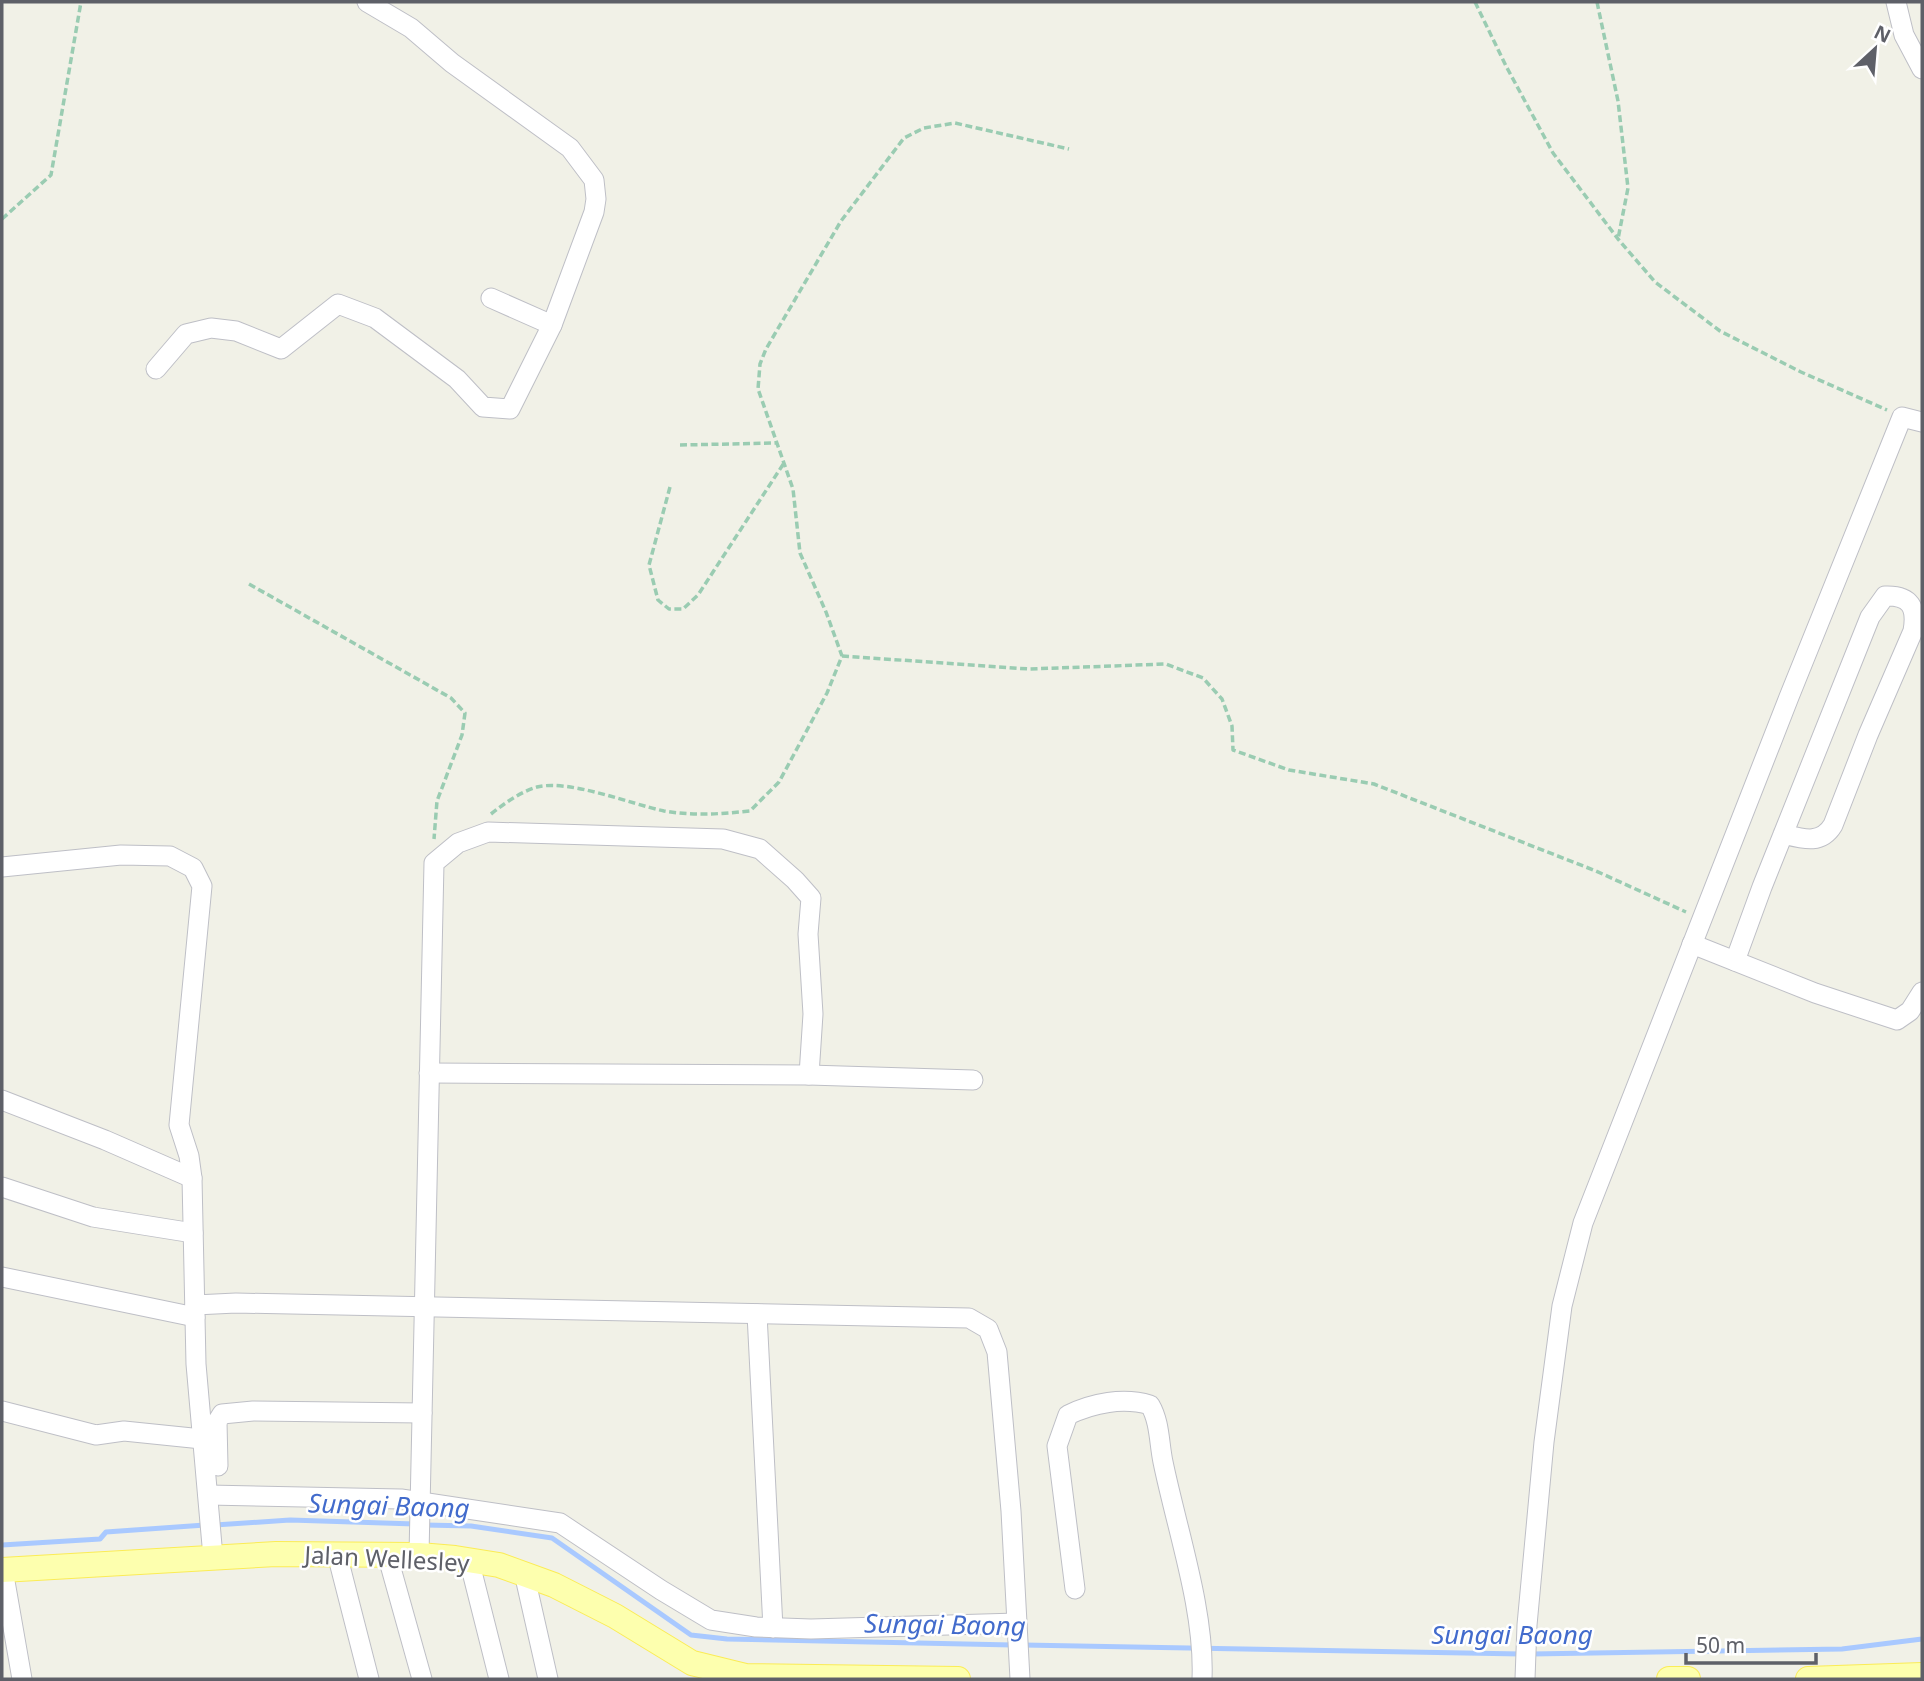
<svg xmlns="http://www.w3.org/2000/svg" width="1924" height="1681" viewBox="0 0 1924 1681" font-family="'Noto Sans',sans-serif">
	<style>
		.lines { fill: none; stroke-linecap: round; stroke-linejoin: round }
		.stream { stroke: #a9c9ff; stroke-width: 5 }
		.minor-casing { stroke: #bebfc6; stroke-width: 21 }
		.major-casing { stroke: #fbec56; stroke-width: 26 }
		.path { stroke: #9accb2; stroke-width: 3.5; stroke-dasharray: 7 3.5; stroke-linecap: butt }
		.minor { stroke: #fff; stroke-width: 19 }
		.major { stroke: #fdffae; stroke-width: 24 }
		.labels { text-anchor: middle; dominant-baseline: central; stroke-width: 5; stroke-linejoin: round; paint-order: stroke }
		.street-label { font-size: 24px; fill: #5e6068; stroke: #fff }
		.water-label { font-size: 26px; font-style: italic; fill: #426bcc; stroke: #fff }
	</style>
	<rect width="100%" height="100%" fill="#f1f1e7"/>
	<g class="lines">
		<g class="stream">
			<path d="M 215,1525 L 290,1520 L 415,1524"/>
			<path d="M 425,1525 L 471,1526 L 552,1538 L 691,1635 L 727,1639 L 1013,1645"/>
			<path d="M 2,1545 L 100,1539 L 106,1532 L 205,1525"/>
			<path d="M 1023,1645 L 1521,1654"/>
			<path d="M 1531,1654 L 1842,1649 L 1922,1639"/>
		</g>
		<g class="minor-casing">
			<g id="minor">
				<path d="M 367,2 L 411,28 L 452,63 L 570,148 L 594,180 L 596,199 L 594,212 L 552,325 L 491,298"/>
				<path d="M 1896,2 L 1904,35 L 1922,69"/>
				<path d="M 156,369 L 186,334 L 211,328 L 236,331 L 281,349 L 338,304 L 375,318 L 457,379 L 483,407 L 510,409 L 552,325"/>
				<path d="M 2,867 L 121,855 L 170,856 L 193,868 L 202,886 L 179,1125 L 189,1156 L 192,1178 L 196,1364 L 213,1557"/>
				<path d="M 1692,944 L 1815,993 L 1897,1020 L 1910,1011 L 1922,992"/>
				<path d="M 1735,961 L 1762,887 L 1870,617 L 1885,596 C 1911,595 1917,608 1913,631 L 1868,735 L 1833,825 C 1821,845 1803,839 1783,834"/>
				<path d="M 429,1073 L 809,1075 L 973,1080"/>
				<path d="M 2,1100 L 105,1140 L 192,1178"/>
				<path d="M 2,1187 L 93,1217 L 193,1233"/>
				<path d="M 2,1277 L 195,1317"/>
				<path d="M 195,1305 L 236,1303 L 969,1318 L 988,1329 L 997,1352 L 1011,1511 L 1020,1679"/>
				<path d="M 757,1314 L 773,1628"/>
				<path d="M 2,1411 L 96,1435 L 124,1431 L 202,1439"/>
				<path d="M 218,1466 L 217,1422 L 222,1414 L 253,1411 L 422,1413"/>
				<path d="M 208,1495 L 401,1499 L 560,1523 L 661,1590 L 711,1620 L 756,1627 L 811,1629 L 1017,1623"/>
				<path d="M 337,1554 L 369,1679"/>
				<path d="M 387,1554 L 422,1679"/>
				<path d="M 419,1555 L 434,863 L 458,843 L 488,832 L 723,839 L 760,849 L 795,880 L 811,898 L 808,934 L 813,1014 L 809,1075"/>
				<path d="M 469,1560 L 499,1679"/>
				<path d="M 3,1570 L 22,1679"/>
				<path d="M 524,1573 L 548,1679"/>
				<path d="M 1075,1589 L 1057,1446 L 1068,1415 C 1093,1403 1123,1397 1150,1405 C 1160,1422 1159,1443 1163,1462 C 1177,1530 1205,1611 1202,1679"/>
				<path d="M 1525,1679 L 1527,1625 L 1544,1442 L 1562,1306 L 1583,1223 L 1789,697 L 1902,417 L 1922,422"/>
			</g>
		</g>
		<g class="major-casing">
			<g id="major">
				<path d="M 2,1570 L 276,1554 L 419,1555 L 455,1558 L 499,1565 L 554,1585 L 615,1616 L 692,1663 L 745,1676 L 958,1679"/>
				<path d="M 1669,1679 L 1688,1679"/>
				<path d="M 1808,1679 L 1922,1675"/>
			</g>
		</g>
		<g class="path">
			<path d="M 1475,2 L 1506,66 L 1553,153 L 1618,239 L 1655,282 L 1720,331 L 1801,372 L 1887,410"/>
			<path d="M 1597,2 L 1618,101 L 1628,188 L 1618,239"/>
			<path d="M 2,219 L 51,175 L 81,2"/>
			<path d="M 680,445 L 777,443"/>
			<path d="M 670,487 L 649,565 L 658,600 L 669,609 L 683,609 L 698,595 L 784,463"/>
			<path d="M 249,584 L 451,698 L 465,713 L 462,735 L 437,801 L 434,839"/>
			<path d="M 842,656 L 1029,669 L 1166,664 L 1203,678 L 1222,699 L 1232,726 L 1233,750 L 1289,770 L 1374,784 L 1596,871 L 1686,912"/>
			<path d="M 491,814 C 505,803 520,792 537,787 C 569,779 631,804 664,811 C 693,816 721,814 750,811 L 779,782 L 827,693 L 842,656 L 826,612 L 800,553 L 793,489 L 758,389 L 760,364 L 766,349 L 841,221 L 904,138 L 924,128 L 955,123 L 1069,149"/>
		</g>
		<use href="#minor" class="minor"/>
		<use href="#major" class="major"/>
	</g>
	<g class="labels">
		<g class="street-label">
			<text transform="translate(387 1558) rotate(3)">Jalan Wellesley</text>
		</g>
		<g class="water-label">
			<text transform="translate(389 1505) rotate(2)">Sungai Baong</text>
			<text transform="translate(945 1624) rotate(1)">Sungai Baong</text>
			<text x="1512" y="1634">Sungai Baong</text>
		</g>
	</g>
	<rect width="1924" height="1681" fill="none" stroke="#5e6068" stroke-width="7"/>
	<g transform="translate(1875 49) rotate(26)" stroke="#ffffff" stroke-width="5" paint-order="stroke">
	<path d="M0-5L12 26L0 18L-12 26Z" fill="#5e6068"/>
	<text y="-10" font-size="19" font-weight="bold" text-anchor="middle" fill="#5e6068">N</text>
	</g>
	<path d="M1686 1653v10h130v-10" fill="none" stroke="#5e6068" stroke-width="3.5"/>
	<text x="1696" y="1653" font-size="21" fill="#5e6068" stroke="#ffffff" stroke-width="5" paint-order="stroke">50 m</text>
</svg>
